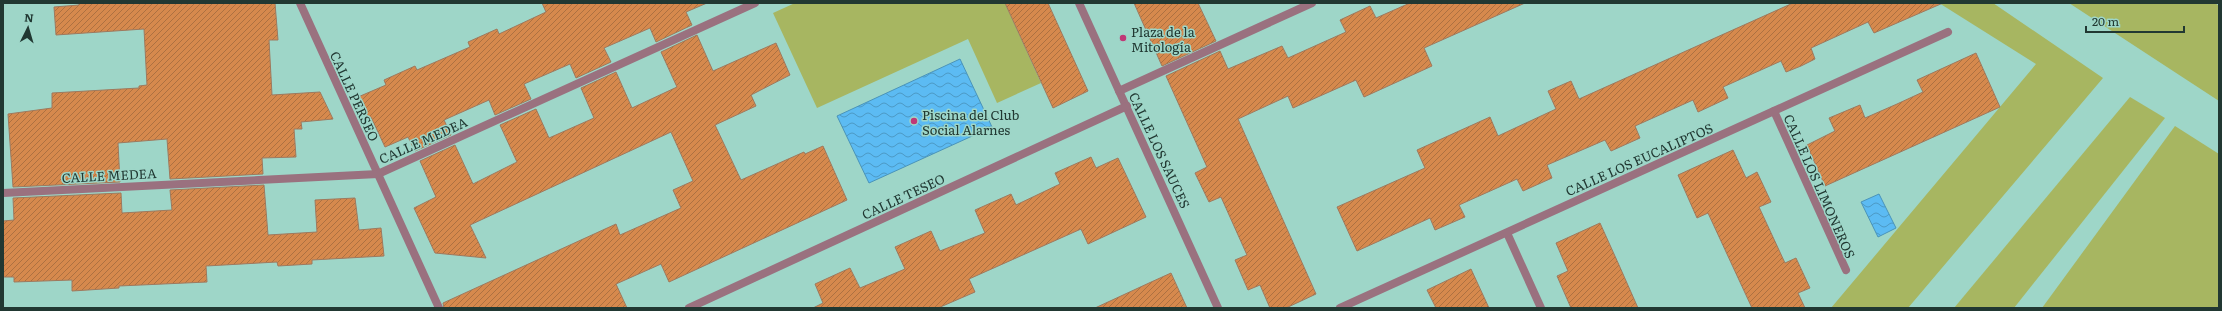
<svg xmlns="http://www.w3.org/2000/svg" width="2222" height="311" viewBox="0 0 2222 311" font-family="Literata,serif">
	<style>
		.garden { fill: #a7b661 }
		.water { fill: url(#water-waves); stroke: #4a94b9 }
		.building { fill: url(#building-hatch); stroke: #9e795e }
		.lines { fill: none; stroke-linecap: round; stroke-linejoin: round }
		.street { stroke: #9a717f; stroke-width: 8 }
		.poi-dot { fill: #c03876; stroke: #9ed6c8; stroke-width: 1.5 }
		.labels { text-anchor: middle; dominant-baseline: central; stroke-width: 3; stroke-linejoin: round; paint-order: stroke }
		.poi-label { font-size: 13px; fill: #213832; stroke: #9ed6c8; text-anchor: start }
		.street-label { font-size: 13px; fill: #213832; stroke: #9ed6c8 }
	</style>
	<defs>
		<pattern id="water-waves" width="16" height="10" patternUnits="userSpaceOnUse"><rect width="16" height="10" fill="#5cbbf3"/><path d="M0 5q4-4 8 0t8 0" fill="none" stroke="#4c99c5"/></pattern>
		<pattern id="building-hatch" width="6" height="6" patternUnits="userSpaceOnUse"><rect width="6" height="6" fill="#d6894d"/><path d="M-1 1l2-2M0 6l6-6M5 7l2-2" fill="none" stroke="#ad7141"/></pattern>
	</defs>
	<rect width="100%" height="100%" fill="#9ed6c8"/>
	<g class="garden">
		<path d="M 795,3 L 1005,3 L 1041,83 L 997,103 L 968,39 L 817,108 L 773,13 Z"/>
		<path d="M 1939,3 L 1993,3 L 2103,78 L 1908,308 L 1831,308 L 2036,64 Z"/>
		<path d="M 2069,3 L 2215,3 L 2219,6 L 2219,101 Z"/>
		<path d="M 2130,97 L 2165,118 L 2014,308 L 1954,308 Z"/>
		<path d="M 2175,126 L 2219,154 L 2219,308 L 2042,308 Z"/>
	</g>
	<g class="water">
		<path d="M 960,59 L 992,127 L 869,183 L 837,116 Z"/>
		<path d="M 1879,194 L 1896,228 L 1878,237 L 1861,202 Z"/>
	</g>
	<g class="building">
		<path d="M 79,3 L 275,3 L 278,40 L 269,40 L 272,95 L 320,92 L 333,119 L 301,122 L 302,129 L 294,129 L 296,157 L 262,158 L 263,174 L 170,179 L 167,139 L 118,143 L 120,182 L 13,187 L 8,114 L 52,108 L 52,93 L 139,88 L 139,86 L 147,85 L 144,29 L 56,35 L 54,7 L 79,5 Z"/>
		<path d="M 542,3 L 707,3 L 686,12 L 692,25 L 656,42 L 650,28 L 604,48 L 611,62 L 576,78 L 570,64 L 524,84 L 531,99 L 495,115 L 489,100 L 444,120 L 451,135 L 415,151 L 408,137 L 385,147 L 371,117 L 368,117 L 358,97 L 386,85 L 384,80 L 415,66 L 417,70 L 470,47 L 468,42 L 497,29 L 499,34 L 546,12 Z"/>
		<path d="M 1005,3 L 1048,3 L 1088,91 L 1053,108 Z"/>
		<path d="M 1134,3 L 1198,3 L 1216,41 L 1162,66 Z"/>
		<path d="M 1410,3 L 1525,3 L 1424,48 L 1432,66 L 1364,97 L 1356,80 L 1293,108 L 1288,96 L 1238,119 L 1316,294 L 1286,308 L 1270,308 L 1260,285 L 1248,290 L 1235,260 L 1247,255 L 1221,197 L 1209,202 L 1195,173 L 1207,167 L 1166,76 L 1220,51 L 1228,69 L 1282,46 L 1288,58 L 1346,32 L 1340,20 L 1370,6 L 1376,18 Z"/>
		<path d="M 1793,3 L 1943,3 L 1874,33 L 1868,22 L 1811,48 L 1815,59 L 1801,66 L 1786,72 L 1781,61 L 1723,87 L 1728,98 L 1698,112 L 1693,100 L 1635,126 L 1640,138 L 1611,151 L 1605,140 L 1547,165 L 1552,178 L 1523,191 L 1517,179 L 1459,205 L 1465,217 L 1435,230 L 1430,218 L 1357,251 L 1337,207 L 1425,168 L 1417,150 L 1490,117 L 1498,136 L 1556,109 L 1548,91 L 1571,81 L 1579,99 Z"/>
		<path d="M 697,35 L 713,71 L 776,43 L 790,75 L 751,95 L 756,106 L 715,125 L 741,180 L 804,152 L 805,154 L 823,146 L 847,200 L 669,282 L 661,264 L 616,284 L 627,308 L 444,308 L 443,303 L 616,224 L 620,235 L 681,208 L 673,190 L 693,181 L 671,132 L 470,225 L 486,258 L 435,253 L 414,208 L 436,197 L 420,161 L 455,145 L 473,184 L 517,162 L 500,125 L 536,109 L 549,138 L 594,118 L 581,88 L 616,72 L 632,108 L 677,87 L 661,52 Z"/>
		<path d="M 1976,53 L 2000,107 L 1825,186 L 1807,145 L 1835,131 L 1829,118 L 1860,105 L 1865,118 L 1897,104 L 1923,92 L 1917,80 Z"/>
		<path d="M 1733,150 L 1746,178 L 1757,172 L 1771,202 L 1759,207 L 1785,263 L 1796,258 L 1810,288 L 1798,293 L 1805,308 L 1752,308 L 1708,213 L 1697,218 L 1678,175 Z"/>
		<path d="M 1091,157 L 1096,168 L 1118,158 L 1146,217 L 1088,244 L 1081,229 L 969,279 L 975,292 L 938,308 L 813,308 L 823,303 L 815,284 L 850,268 L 860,288 L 905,269 L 895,247 L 931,231 L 940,251 L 985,233 L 975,210 L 1011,194 L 1016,205 L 1060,184 L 1055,173 Z"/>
		<path d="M 264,185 L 268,235 L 317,232 L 315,200 L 355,198 L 359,230 L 381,228 L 384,256 L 312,260 L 312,264 L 278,266 L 277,262 L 206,266 L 207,282 L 119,286 L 119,288 L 72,291 L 72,280 L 14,282 L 14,277 L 3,277 L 3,221 L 14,220 L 13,198 L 121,193 L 122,213 L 172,210 L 170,190 Z"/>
		<path d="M 1600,223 L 1619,265 L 1638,308 L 1571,308 L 1557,276 L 1568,271 L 1556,243 Z"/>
		<path d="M 1471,269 L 1489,308 L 1436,308 L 1427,290 Z"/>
		<path d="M 1171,273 L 1187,308 L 1095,308 L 1149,283 Z"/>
	</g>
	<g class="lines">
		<g class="street">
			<path d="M 300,3 L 439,308"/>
			<path d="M 1079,3 L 1218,308"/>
			<path d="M 1119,91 L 1312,3"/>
			<path d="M 1774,111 L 1846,270"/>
			<path d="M 3,193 L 378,174 L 755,3"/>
			<path d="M 1507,233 L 1541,308"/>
			<path d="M 689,308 L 1127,106"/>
			<path d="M 1340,308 L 1948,32"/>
		</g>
	</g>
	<g class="poi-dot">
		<circle cx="1123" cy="38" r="4"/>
		<circle cx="914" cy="121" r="4"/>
	</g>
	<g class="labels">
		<g class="poi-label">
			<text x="1131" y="31">Plaza de la<tspan x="1131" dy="15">Mitología</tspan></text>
			<text x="922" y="114">Piscina del Club<tspan x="922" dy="15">Social Alarnes</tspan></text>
		</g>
		<g class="street-label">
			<text transform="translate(355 96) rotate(65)">CALLE PERSEO</text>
			<text transform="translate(423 140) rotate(-24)">CALLE MEDEA</text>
			<text transform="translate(1160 150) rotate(65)">CALLE LOS SAUCES</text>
			<text transform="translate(1639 159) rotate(-24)">CALLE LOS EUCALIPTOS</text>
			<text transform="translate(109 175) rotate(-3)">CALLE MEDEA</text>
			<text transform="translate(1820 186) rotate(66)">CALLE LOS LIMONEROS</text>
			<text transform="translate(903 196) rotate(-25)">CALLE TESEO</text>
		</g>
	</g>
	<rect width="2222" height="311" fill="none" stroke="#213832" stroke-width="8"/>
	<g transform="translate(28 28) rotate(5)" stroke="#9ed6c8" stroke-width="3" paint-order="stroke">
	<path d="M0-3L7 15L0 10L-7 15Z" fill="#213832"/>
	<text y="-6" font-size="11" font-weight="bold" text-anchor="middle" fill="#213832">N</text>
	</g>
	<path d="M2086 26v6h98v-6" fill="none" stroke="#213832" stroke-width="2"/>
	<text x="2092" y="26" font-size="12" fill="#213832" stroke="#9ed6c8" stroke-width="3" paint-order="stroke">20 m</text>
</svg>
